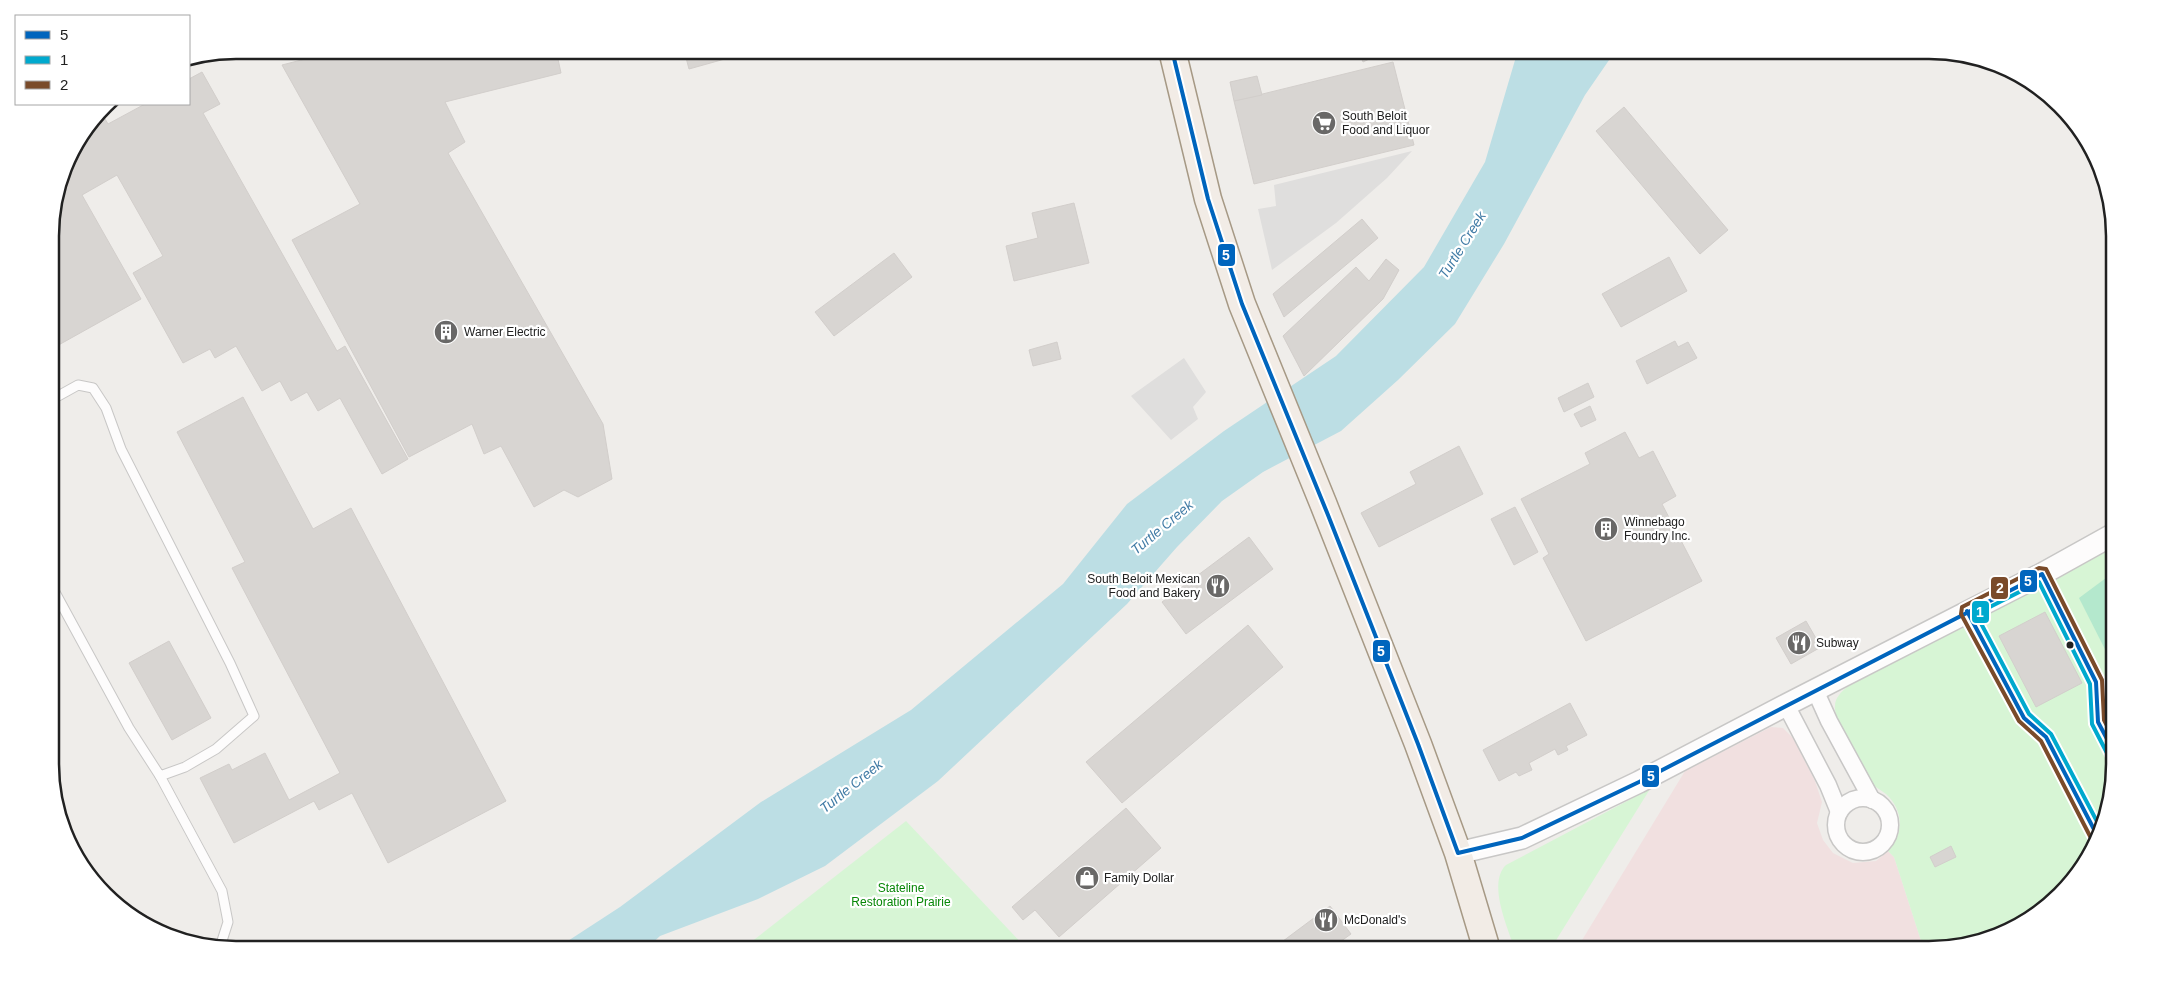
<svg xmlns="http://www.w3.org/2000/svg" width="2165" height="1000" viewBox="0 0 2165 1000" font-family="Arial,sans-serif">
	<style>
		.commercial { fill: #f1e0e0 }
		.park { fill: #d7f5d5 }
		.pitch { fill: #b4e8cd }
		.parking { fill: #dfdedd }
		.water { fill: #bcdee4 }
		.building { fill: #d8d5d2; stroke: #d2cecb }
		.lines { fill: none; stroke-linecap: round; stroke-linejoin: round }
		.service-casing { stroke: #c8c7c6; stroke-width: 11 }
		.minor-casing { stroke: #c8c7c6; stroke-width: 19 }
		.tertiary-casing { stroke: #c8c7c6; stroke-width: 24 }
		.primary-casing { stroke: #a69985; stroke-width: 29 }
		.service { stroke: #fdfcfc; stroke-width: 9 }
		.minor { stroke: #fdfcfc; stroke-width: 16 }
		.tertiary { stroke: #fdfcfc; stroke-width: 21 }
		.primary { stroke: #f2ece6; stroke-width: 26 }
		.bus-1-casing { stroke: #fff; stroke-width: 8 }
		.bus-2-casing { stroke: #fff; stroke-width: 8 }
		.bus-3-casing { stroke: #fff; stroke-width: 8 }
		.bus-1 { stroke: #0065bd; stroke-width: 4 }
		.bus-2 { stroke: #00a9ce; stroke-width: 4 }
		.bus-3 { stroke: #7a4b2a; stroke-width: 4 }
		.bus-dot { fill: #212121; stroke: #fff; stroke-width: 2 }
		.labels { text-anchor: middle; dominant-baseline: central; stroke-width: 4.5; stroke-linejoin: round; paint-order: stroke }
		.poi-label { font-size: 12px; fill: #212121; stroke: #fff; text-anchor: start }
		.park-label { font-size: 12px; fill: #078707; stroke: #fff }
		.water-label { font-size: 14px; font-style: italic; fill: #427ca6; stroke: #fff }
		.rim { fill: none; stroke: #212121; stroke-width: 2.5 }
		.line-badge { stroke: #fff; stroke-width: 2 }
		.badge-label { font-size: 14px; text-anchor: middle; font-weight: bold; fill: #fff }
	</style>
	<rect width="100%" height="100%" fill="#efedea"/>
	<path class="commercial" d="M 1771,727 L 1783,728 L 1793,738 L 1815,781 L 1822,802 L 1817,823 L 1823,840 L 1833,853 L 1853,863 L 1876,861 L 1888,851 L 1894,857 L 1924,950 L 1576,950 L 1685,771 Z"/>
	<g class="park">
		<path d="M 2114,546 L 2115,765 L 2101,836 L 2077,878 L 2033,919 L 1990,940 L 1942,950 L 1924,950 L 1894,857 L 1888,851 C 1904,833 1904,811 1886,794 C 1881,790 1875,787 1870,782 C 1861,771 1833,719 1835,706 C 1835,698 1841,692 1847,687 Z"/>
		<path d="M 1650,789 L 1550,950 L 1515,950 C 1508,928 1487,883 1506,865 Z"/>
		<path d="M 906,821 L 1028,950 L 741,950 Z"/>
	</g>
	<path class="pitch" d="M 2114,572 L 2115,669 L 2079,598 Z"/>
	<g class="parking">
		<path d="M 1412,151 L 1387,178 L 1336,223 L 1272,270 L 1258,209 L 1276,206 L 1274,185 Z"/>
		<path d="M 1184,358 L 1206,392 L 1193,407 L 1198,419 L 1171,440 L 1131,396 Z"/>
	</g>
	<path class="water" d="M 1518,50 L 1616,50 L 1585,95 L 1504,244 L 1455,324 L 1398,380 L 1341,431 L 1263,472 L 1222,501 L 1177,547 L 1127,604 L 938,781 L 825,866 L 758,899 L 660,936 L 645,950 L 554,950 L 620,907 L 761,802 L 911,710 L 1063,584 L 1127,504 L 1224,431 L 1336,356 L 1424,267 L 1485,162 Z"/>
	<g class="building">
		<path d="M 340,50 L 556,50 L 561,73 L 445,102 L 465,142 L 448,153 L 603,424 L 612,479 L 578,497 L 564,490 L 534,507 L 501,446 L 484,454 L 472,424 L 409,457 L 292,240 L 360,204 L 282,65 Z"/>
		<path d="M 684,50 L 757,50 L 689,69 Z"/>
		<path d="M 1358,50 L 1388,50 L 1363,62 Z"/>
		<path d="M 1393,62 L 1414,145 L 1254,184 L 1234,101 Z"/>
		<path d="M 202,72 L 220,104 L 203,113 L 337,351 L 345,346 L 408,459 L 382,474 L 340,398 L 318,411 L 307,392 L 291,401 L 280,381 L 262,391 L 236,346 L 215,358 L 210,349 L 183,363 L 133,273 L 163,256 L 117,175 L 82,195 L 141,299 L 55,347 L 51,339 L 50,223 L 69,153 L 101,112 L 108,124 L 145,104 L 189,104 L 189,79 Z"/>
		<path d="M 1257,76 L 1262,95 L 1234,101 L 1230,82 Z"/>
		<path d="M 1624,107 L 1728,230 L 1700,254 L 1596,131 Z"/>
		<path d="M 1074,203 L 1089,263 L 1014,281 L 1006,246 L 1038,238 L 1032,213 Z"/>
		<path d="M 1362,219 L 1378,238 L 1284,317 L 1273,294 Z"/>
		<path d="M 894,253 L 912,277 L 834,336 L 815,312 Z"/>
		<path d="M 1669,257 L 1687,291 L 1621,327 L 1602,294 Z"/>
		<path d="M 1386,259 L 1399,270 L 1383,299 L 1304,376 L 1283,336 L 1356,267 L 1369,281 Z"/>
		<path d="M 1675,341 L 1678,347 L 1688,342 L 1697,358 L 1647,384 L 1636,361 Z"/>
		<path d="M 1057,342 L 1061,359 L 1033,366 L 1029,350 Z"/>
		<path d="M 1588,383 L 1594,397 L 1564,412 L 1558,398 Z"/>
		<path d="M 243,397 L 313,529 L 351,508 L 506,801 L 388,863 L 352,793 L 319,810 L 314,801 L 234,843 L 200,778 L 229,764 L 232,770 L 265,753 L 289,800 L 340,773 L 232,568 L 245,562 L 177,432 Z"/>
		<path d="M 1590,406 L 1596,420 L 1581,427 L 1574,414 Z"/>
		<path d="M 1625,432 L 1639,458 L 1653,451 L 1676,496 L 1662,504 L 1702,581 L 1586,641 L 1543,558 L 1549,554 L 1521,499 L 1590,464 L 1585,453 Z"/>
		<path d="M 1459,446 L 1483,494 L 1379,547 L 1361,513 L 1416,484 L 1410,472 Z"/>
		<path d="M 1515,507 L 1538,552 L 1514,565 L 1491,519 Z"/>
		<path d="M 1249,537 L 1273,569 L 1186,634 L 1162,602 Z"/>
		<path d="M 2045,612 L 2082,683 L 2036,707 L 1999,636 Z"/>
		<path d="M 1806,621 L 1821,647 L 1791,664 L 1776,638 Z"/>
		<path d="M 1248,625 L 1283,667 L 1122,803 L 1086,762 Z"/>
		<path d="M 169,641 L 211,718 L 172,740 L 129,663 Z"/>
		<path d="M 1570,703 L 1587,735 L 1566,746 L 1568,750 L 1558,755 L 1555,749 L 1529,763 L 1532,770 L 1519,776 L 1516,772 L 1499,781 L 1483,750 Z"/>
		<path d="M 1126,808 L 1161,848 L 1059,937 L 1035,910 L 1023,920 L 1012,907 Z"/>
		<path d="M 1951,846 L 1956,857 L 1935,867 L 1930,857 Z"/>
		<path d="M 1330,906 L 1351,934 L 1337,944 L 1341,950 L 1271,950 Z"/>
	</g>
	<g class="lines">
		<g class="service-casing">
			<g id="service">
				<path d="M 51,400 L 78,385 L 93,388 L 106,408 L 121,449 L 230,663 L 254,716 L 216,749 L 185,767 L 160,776 L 129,728 L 51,585"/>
				<path d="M 2042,574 L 2096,682 L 2098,722 L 2115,754"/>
				<path d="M 1968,611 L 2024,718 L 2046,737 L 2099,839"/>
				<path d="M 160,776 L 222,891 L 228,922 L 220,947"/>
			</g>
		</g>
		<g class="minor-casing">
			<g id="minor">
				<path d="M 1815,690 L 1829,721 L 1872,800"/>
				<path d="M 1786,705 L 1828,785 L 1839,812"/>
				<circle cx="1863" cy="825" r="27"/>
			</g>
		</g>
		<g class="tertiary-casing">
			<path id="tertiary" d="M 1458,853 L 1522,838 L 1639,782 L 1786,705 L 2042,574 L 2114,534"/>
		</g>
		<g class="primary-casing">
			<path id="primary" d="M 1172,50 L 1208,199 L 1242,304 L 1323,503 L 1418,744 L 1458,853 L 1487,950"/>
		</g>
		<use href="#service" class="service"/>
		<use href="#minor" class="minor"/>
		<use href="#tertiary" class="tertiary"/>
		<use href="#primary" class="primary"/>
		<g class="bus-1-casing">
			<g id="bus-1">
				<path d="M 1172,50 L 1208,199 L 1242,304 L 1328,515 L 1418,744 L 1458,853 L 1522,838 L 1639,782 L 2042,574 L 2096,682 L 2098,722 L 2115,754"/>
				<path d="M 1967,611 L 2024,718 L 2046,737 L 2099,839"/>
			</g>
		</g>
		<g class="bus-2-casing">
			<path id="bus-2" d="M 2102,831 L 2051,734 L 2029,714 L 1976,614 L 2039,582 L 2090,684 L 2092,724 L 2109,757"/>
		</g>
		<g class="bus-3-casing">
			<path id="bus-3" d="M 2093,842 L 2041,741 L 2019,721 L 1961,614 L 1962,607 L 2039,568 L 2046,569 L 2102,680 L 2104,720 L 2115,741"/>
		</g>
		<use href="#bus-1" class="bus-1"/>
		<use href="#bus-2" class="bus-2"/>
		<use href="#bus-3" class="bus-3"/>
	</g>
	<defs>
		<g id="supermarket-disc" transform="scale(1.25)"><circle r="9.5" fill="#696867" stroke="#fff"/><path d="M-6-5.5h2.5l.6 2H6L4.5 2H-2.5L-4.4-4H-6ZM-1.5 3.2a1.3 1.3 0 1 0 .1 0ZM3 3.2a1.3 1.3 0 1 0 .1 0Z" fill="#fff"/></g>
		<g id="building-disc" transform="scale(1.25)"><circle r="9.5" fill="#696867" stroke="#fff"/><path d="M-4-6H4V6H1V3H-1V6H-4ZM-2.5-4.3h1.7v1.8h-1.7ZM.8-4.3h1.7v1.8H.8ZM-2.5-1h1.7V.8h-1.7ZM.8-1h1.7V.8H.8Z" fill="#fff"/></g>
		<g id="restaurant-disc" transform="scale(1.25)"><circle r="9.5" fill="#696867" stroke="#fff"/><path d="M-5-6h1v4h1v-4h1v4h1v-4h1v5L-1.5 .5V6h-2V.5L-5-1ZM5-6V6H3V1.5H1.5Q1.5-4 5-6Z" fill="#fff"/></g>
		<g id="shop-disc" transform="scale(1.25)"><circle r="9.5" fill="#696867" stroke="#fff"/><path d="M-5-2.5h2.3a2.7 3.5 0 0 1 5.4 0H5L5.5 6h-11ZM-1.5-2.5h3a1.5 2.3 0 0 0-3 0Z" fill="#fff"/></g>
	</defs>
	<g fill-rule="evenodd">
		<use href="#supermarket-disc" x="1324" y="123"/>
		<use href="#building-disc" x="446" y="332"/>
		<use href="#building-disc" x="1606" y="529"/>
		<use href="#restaurant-disc" x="1218" y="586"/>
		<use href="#restaurant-disc" x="1799" y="643"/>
		<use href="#shop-disc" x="1087" y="878"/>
		<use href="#restaurant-disc" x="1326" y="920"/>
	</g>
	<circle class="bus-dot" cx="2070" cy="645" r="4.5"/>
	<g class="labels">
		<g class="poi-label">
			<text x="1342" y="116">South Beloit<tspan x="1342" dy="14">Food and Liquor</tspan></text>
			<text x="464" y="332">Warner Electric</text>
			<text x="1624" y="522">Winnebago<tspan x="1624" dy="14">Foundry Inc.</tspan></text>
			<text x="1200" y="579" text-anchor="end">South Beloit Mexican<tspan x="1200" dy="14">Food and Bakery</tspan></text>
			<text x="1816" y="643">Subway</text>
			<text x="1104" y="878">Family Dollar</text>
			<text x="1344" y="920">McDonald's</text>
		</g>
		<g class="park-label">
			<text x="901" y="888">Stateline<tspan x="901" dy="14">Restoration Prairie</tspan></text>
		</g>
		<g class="water-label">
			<text transform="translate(1462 245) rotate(-58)">Turtle Creek</text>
			<text transform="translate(1162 527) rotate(-40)">Turtle Creek</text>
			<text transform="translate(851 786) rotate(-39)">Turtle Creek</text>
		</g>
	</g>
	<path d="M0 0H2165V1000H0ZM236 59H1929A177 177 0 0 1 2106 236V764A177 177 0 0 1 1929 941H236A177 177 0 0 1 59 764V236A177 177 0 0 1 236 59Z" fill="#fff" fill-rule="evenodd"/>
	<path class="rim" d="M236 59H1929A177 177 0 0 1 2106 236V764A177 177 0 0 1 1929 941H236A177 177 0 0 1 59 764V236A177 177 0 0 1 236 59Z"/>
	<g class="line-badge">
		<rect x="1217" y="243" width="19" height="24" rx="5" fill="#0065bd"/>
		<rect x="2019" y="569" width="19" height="24" rx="5" fill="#0065bd"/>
		<rect x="1990" y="576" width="19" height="24" rx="5" fill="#7a4b2a"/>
		<rect x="1971" y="600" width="19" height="24" rx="5" fill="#00a9ce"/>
		<rect x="1372" y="639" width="19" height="24" rx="5" fill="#0065bd"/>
		<rect x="1641" y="764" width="19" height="24" rx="5" fill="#0065bd"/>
	</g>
	<g class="badge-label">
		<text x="1226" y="260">5</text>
		<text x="2028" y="586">5</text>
		<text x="2000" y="593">2</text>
		<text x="1980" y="617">1</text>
		<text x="1381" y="656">5</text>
		<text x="1651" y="781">5</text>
	</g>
	<rect x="15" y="15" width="175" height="90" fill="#ffffff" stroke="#a6a6a6"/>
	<rect x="25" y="31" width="25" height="8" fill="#0065bd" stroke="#a6a6a6"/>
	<text x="60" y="40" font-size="15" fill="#212121">5</text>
	<rect x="25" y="56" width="25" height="8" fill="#00a9ce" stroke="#a6a6a6"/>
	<text x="60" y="65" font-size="15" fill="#212121">1</text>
	<rect x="25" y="81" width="25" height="8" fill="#7a4b2a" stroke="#a6a6a6"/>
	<text x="60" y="90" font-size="15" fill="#212121">2</text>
</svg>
